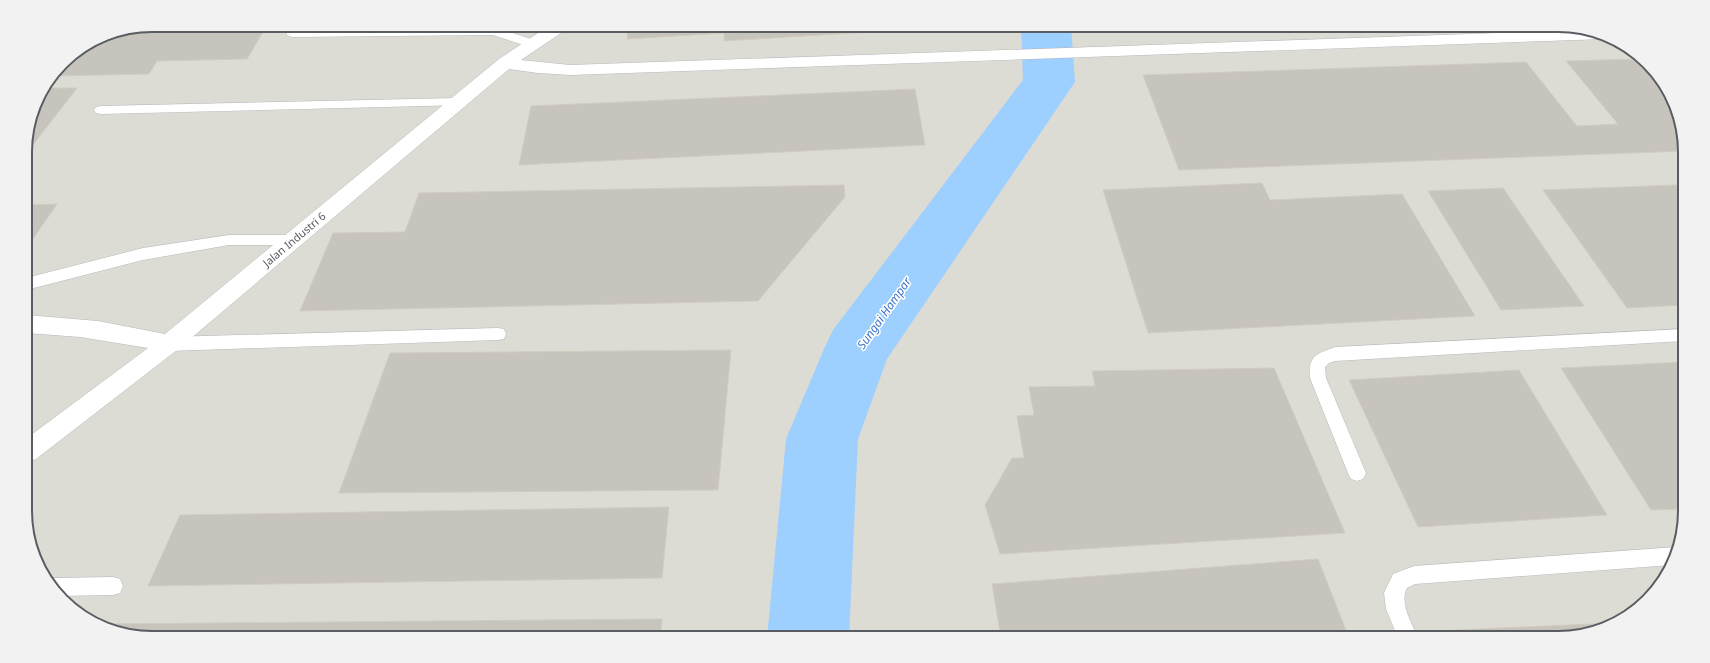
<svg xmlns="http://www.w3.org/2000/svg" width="1710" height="663" viewBox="0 0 1710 663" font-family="'Noto Sans',sans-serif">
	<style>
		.industrial { fill: #dddcd4 }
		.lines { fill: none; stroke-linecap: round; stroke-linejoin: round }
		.river { fill: #9dcfff; fill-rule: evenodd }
		.building { fill: #c7c4bd; stroke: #d1ccbe }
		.service-casing { stroke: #b6b8bd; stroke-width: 1 }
		.minor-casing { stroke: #b6b8bd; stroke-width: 1 }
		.service { fill: #fff; fill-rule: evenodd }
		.minor { fill: #fff; fill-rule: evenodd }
		.labels { text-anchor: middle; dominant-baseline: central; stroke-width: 3; stroke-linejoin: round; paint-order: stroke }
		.street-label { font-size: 11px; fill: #595c61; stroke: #fff }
		.water-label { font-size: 12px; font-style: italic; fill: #3d77c5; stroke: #fff }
		.rim { fill: none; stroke: #595c61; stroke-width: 2 }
	</style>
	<rect width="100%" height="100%" fill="#eceae0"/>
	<path class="industrial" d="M 152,25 L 1558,25 L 1599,32 L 1629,47 L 1659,74 L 1684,135 L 1685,511 L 1678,552 L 1659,588 L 1635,612 L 1599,631 L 1566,638 L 152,638 L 111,631 L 56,595 L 27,536 L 25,143 L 38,96 L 68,57 L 103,35 Z"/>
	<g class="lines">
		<path class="river" d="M 1021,25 L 1071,25 L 1075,82 L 887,359 L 858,439 L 849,638 L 767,638 L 786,439 L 824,349 L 833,330 L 1023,80 Z"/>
	</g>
	<g class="building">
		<path d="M 152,25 L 267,25 L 247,59 L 157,61 L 149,74 L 53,76 L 68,57 L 103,35 Z"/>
		<path d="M 628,25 L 900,25 L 901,30 L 724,41 L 724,33 L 627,39 Z"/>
		<path d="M 1642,59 L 1659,74 L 1684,135 L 1684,151 L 1179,170 L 1143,75 L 1526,62 L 1577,126 L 1618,124 L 1566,61 Z"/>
		<path d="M 44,88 L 77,88 L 25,155 L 25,143 L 38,96 Z"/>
		<path d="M 915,89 L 925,145 L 519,165 L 531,106 Z"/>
		<path d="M 1262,183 L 1270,200 L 1402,194 L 1475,316 L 1148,333 L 1103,190 Z"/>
		<path d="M 844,185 L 845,197 L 758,301 L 300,311 L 333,233 L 405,232 L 419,193 Z"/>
		<path d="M 1676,185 L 1684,194 L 1684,305 L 1627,308 L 1543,190 Z"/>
		<path d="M 1503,188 L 1584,306 L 1501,310 L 1428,191 Z"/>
		<path d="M 57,204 L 26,249 L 26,205 Z"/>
		<path d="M 731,350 L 718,490 L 339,493 L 390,353 Z"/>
		<path d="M 1685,362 L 1685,509 L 1651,510 L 1561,368 Z"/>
		<path d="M 1274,368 L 1345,533 L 1000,554 L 985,505 L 1012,458 L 1024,458 L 1017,416 L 1034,415 L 1029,387 L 1095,386 L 1092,371 Z"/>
		<path d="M 1519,370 L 1607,515 L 1418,527 L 1349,380 Z"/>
		<path d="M 669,507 L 662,578 L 148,586 L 180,515 Z"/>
		<path d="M 1318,559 L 1349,638 L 1001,638 L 992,584 Z"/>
		<path d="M 662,619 L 660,638 L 152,638 L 111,631 L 100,624 Z"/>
		<path d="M 1615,623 L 1599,631 L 1566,638 L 1457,638 L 1454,630 Z"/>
	</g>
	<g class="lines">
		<g class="service-casing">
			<g id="service">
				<path d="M 494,27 L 537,41 L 539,44 L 537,47 L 533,48 L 493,35 L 292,37 L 288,36 L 286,33 L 288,30 L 292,29 Z"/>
				<path d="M 458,98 L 463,99 L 465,102 L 463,105 L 101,114 L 96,113 L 94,110 L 96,107 L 101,106 Z"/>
				<path d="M 229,235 L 292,235 L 297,236 L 299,240 L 297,244 L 292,245 L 229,245 L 143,260 L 26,290 L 26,278 L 143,248 Z"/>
				<path d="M 498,328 L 504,329 L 506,334 L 504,339 L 498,340 L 169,351 L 163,349 L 161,344 L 163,339 L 169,337 Z"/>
				<path d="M 1684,329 L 1684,341 L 1335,361 L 1329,363 L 1325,367 L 1326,378 L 1366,473 L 1363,479 L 1357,481 L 1351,479 L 1348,473 L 1310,378 C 1308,356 1316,354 1335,347 Z"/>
				<path d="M 1676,547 L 1679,548 L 1671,565 L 1415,584 L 1407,588 C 1399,603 1412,623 1418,638 L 1398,638 L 1386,609 L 1384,593 L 1393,574 L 1414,566 Z"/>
				<path d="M 113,577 L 120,579 L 123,586 L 120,593 L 113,595 L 59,596 L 56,595 L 49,579 L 52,578 Z"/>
			</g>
		</g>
		<g class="minor-casing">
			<path id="minor" d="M 550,25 L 569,25 L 567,29 L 521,60 L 570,65 L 1586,30 L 1599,32 L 1610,37 L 1604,39 L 570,75 L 538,73 L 509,69 L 177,350 L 36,459 L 27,463 L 27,438 L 148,348 L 80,337 L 26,333 L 26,315 L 98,321 L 165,334 L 499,59 Z"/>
		</g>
		<use href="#service" class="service"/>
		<use href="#minor" class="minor"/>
	</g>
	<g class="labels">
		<g class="street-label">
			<text transform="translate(294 239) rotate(-40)">Jalan Industri 6</text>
		</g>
		<g class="water-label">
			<text transform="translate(884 313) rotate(-55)">Sungai Hampar</text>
		</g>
	</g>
	<path d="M0 0H1710V663H0ZM152 32H1558A120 120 0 0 1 1678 152V511A120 120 0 0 1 1558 631H152A120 120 0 0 1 32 511V152A120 120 0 0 1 152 32Z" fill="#f2f2f2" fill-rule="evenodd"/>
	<path class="rim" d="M152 32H1558A120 120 0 0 1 1678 152V511A120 120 0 0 1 1558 631H152A120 120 0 0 1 32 511V152A120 120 0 0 1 152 32Z"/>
</svg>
